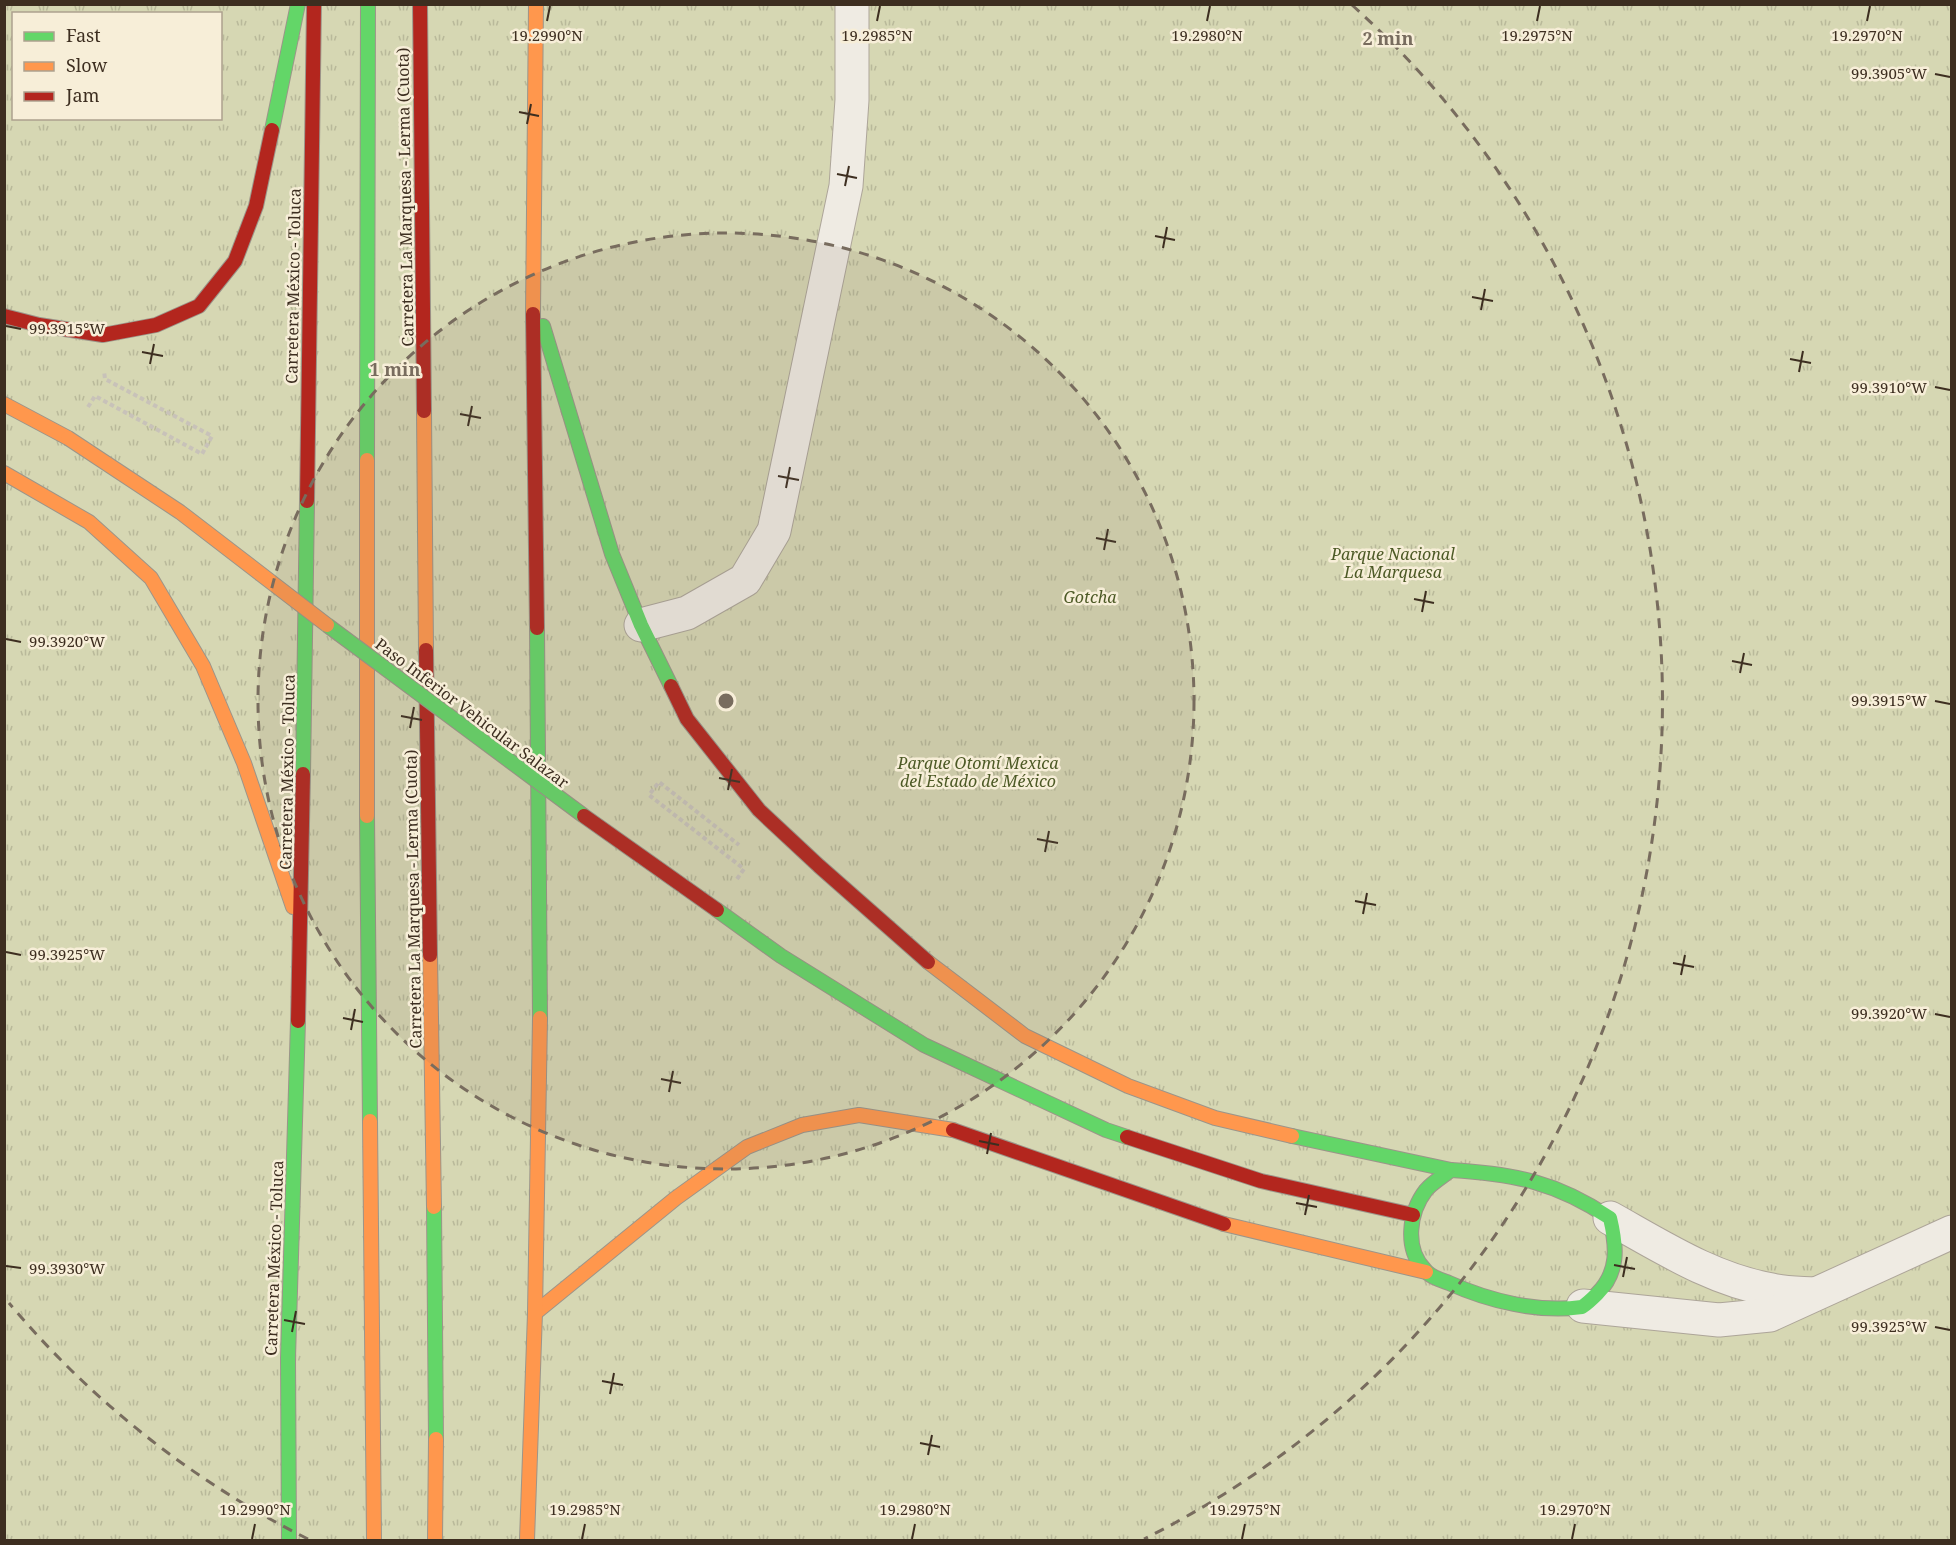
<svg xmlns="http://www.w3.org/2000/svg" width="1956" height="1545" viewBox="0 0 1956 1545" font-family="'Noto Serif',serif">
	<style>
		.park { fill: url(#park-tufts); fill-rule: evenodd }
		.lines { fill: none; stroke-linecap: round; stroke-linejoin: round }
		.street-casing { stroke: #ada599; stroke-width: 35 }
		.fast-casing { stroke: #9c958a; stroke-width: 16 }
		.slow-casing { stroke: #9c958a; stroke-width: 16 }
		.jam-casing { stroke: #9c958a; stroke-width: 16 }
		.path { stroke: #c8c2b9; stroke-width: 4; stroke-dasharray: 4.5 3; stroke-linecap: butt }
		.street { stroke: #efebe3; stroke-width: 33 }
		.fast { stroke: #63d668; stroke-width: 14 }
		.slow { stroke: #ff974d; stroke-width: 14 }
		.jam { stroke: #b3261e; stroke-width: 14 }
		.fast-bridge-casing { stroke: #9c958a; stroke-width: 16; stroke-linecap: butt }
		.slow-bridge-casing { stroke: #9c958a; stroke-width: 16; stroke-linecap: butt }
		.jam-bridge-casing { stroke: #9c958a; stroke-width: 16; stroke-linecap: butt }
		.fast-bridge { stroke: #63d668; stroke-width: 14 }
		.slow-bridge { stroke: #ff974d; stroke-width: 14 }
		.jam-bridge { stroke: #b3261e; stroke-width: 14 }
		.ticks { fill: none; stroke: #3d2e20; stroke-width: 2 }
		.ring { fill: none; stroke: #786c5e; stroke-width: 3; stroke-dasharray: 10 8 }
		.labels { text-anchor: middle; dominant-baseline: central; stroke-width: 5; stroke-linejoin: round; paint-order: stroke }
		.street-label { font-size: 16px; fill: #3d2e20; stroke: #f7eed8 }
		.park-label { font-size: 16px; font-style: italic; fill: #4d5a26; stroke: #f7eed8 }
		.ticks-label { font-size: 15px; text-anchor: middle; fill: #3d2e20; stroke: #f7eed8; stroke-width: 5; stroke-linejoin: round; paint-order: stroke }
		.centre { fill: #786c5e; stroke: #f7eed8; stroke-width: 3 }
		.ring-label { font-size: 18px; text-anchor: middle; font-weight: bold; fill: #786c5e; stroke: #f7eed8; stroke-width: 5; stroke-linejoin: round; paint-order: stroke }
	</style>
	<defs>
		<pattern id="park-tufts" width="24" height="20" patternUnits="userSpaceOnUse" patternTransform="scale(1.5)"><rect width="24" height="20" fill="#d6d7b3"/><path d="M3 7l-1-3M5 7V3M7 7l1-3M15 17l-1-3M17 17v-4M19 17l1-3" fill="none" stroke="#b9b99a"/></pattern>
	</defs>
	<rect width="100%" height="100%" fill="#e7e0d1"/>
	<path class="park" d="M 5,5 L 1951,5 L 1951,1540 L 5,1540 ZM 14,14 L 220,14 L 220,118 L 14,118 Z"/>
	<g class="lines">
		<g class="street-casing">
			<g id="street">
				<path d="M 641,625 L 687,613 L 745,580 L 774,531 L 846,186 L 852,100 L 852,4"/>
				<path d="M 1610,1218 C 1662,1247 1713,1280 1772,1290 C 1785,1293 1800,1293 1814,1294"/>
				<path d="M 1583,1306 L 1719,1320 L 1770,1315 L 1952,1232"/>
			</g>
		</g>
		<g class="fast-casing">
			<g id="fast">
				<path d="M 272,130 L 298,4"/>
				<path d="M 543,326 L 612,554 L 641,625 L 671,686"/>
				<path d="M 367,460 L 368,4"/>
				<path d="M 537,628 L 540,1018"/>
				<path d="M 303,774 L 307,501"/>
				<path d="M 367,816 L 370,1121"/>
				<path d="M 717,910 L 781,956 L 924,1045 L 1106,1130 L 1127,1137"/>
				<path d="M 1292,1136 L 1451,1170"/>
				<path d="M 1451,1170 C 1515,1174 1556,1182 1610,1218 C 1617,1247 1619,1272 1597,1294 C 1592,1299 1588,1303 1582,1307 C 1538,1313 1489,1301 1449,1283 C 1441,1280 1430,1277 1425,1270 C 1404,1249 1409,1212 1426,1190 C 1433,1182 1442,1177 1451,1170 Z"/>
				<path d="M 434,1207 L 436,1439"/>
				<path d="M 289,1540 L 288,1358 L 298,1021"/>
			</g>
		</g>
		<g class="slow-casing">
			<g id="slow">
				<path d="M 533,314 L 536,4"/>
				<path d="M 4,404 L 68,438"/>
				<path d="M 424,411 L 426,650"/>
				<path d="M 4,473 L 89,522 L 151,578 L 203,666 L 244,763 L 293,907"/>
				<path d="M 367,816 L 367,460"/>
				<path d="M 430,955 L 434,1207"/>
				<path d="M 928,962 L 1025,1036 L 1128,1086 L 1215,1118 L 1292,1136"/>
				<path d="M 370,1121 L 374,1540"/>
				<path d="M 1224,1224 L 1426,1272"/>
				<path d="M 535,1313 L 676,1198 L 747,1147 L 802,1125 L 859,1115 L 953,1130"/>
				<path d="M 435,1540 L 436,1439"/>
				<path d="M 527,1540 L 535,1313 L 540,1018"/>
			</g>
		</g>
		<g class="jam-casing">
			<g id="jam">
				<path d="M 420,4 L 424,411"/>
				<path d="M 533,314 L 537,628"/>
				<path d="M 4,316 L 39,325 L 103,335 L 156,325 L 199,306 L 235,261 L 256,206 L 272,130"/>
				<path d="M 307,501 L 314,4"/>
				<path d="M 426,650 L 430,955"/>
				<path d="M 671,686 L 687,719 L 759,810 L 819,866 L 928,962"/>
				<path d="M 298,1021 L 303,774"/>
				<path d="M 953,1130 L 1224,1224"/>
				<path d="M 1127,1137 L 1261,1181 L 1413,1215"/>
			</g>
		</g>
		<g class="path">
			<path d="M 88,407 L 95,396 L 202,454 L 212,436 L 105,379 L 104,371"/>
			<path d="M 737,879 L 744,869 L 649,795 L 659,782 L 739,845"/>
		</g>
		<use href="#street" class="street"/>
		<use href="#fast" class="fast"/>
		<use href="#slow" class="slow"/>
		<use href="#jam" class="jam"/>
		<g class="fast-bridge-casing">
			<path id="fast-bridge" d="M 327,625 L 584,816"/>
		</g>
		<g class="slow-bridge-casing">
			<path id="slow-bridge" d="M 68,438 L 180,512 L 327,625"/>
		</g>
		<g class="jam-bridge-casing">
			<path id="jam-bridge" d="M 584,816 L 717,910"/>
		</g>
		<use href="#fast-bridge" class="fast-bridge"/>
		<use href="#slow-bridge" class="slow-bridge"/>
		<use href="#jam-bridge" class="jam-bridge"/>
	</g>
	<path class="ticks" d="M 547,21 L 550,6M 877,21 L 880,6M 1207,21 L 1210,6M 1537,21 L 1540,6M 1867,21 L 1870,6M 1935,74 L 1950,77M 519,112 L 539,116M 527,124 L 531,104M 837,174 L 857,178M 845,186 L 849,166M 1155,236 L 1175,240M 1163,248 L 1167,227M 1472,297 L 1493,301M 1481,310 L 1485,289M 6,326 L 21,329M 142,352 L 163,356M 1790,359 L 1811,363M 150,364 L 154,344M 1799,372 L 1803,351M 1935,387 L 1950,390M 460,414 L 481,418M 468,426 L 472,406M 778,476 L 799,480M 786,488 L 790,467M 1096,538 L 1116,542M 1104,550 L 1108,529M 1414,599 L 1434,603M 1422,612 L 1426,591M 6,639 L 21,642M 1732,661 L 1752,665M 1740,673 L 1744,653M 1935,701 L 1950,704M 401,716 L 422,720M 410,728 L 414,707M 719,778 L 740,782M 728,790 L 732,769M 1037,839 L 1058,843M 1045,852 L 1049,831M 1355,901 L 1376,905M 1363,914 L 1367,893M 6,952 L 21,955M 1673,963 L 1694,967M 1681,975 L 1685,955M 1935,1014 L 1950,1017M 343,1018 L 363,1022M 351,1030 L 355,1009M 661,1079 L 681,1083M 669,1092 L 673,1071M 979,1141 L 999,1145M 987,1154 L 991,1133M 1296,1203 L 1317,1207M 1305,1215 L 1309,1195M 1614,1265 L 1635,1269M 6,1266 L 21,1268M 1623,1277 L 1627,1257M 284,1320 L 305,1324M 1935,1327 L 1950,1330M 292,1332 L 296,1311M 602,1381 L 623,1385M 610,1394 L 614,1373M 920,1443 L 940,1447M 928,1455 L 932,1435M 252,1539 L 255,1524M 582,1539 L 585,1524M 912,1539 L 915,1524M 1242,1539 L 1245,1524M 1572,1539 L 1575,1524"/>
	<circle cx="726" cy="701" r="468" fill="#786c5e" fill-opacity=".12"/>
	<g class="ring">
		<circle cx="726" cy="701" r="468"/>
		<path d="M308 1539A936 936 0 0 1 9 1303M1352 5A936 936 0 0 1 1144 1539"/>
	</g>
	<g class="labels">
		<g class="street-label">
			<text transform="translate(405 197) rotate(-91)">Carretera La Marquesa - Lerma (Cuota)</text>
			<text transform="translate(293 286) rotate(-89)">Carretera México - Toluca</text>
			<text transform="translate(472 713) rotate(37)">Paso Inferior Vehicular Salazar</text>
			<text transform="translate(287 772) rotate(-89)">Carretera México - Toluca</text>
			<text transform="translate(413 899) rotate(-91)">Carretera La Marquesa - Lerma (Cuota)</text>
			<text transform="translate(274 1258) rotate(-88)">Carretera México - Toluca</text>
		</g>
		<g class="park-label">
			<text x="1393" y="554">Parque Nacional<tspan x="1393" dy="18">La Marquesa</tspan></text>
			<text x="1090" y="597">Gotcha</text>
			<text x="978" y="763">Parque Otomí Mexica<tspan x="978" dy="18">del Estado de México</tspan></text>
		</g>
	</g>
	<g class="ticks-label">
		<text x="547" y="41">19.2990°N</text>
		<text x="877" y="41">19.2985°N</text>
		<text x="1207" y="41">19.2980°N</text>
		<text x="1537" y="41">19.2975°N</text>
		<text x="1867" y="41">19.2970°N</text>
		<text x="1889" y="79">99.3905°W</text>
		<text x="67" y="334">99.3915°W</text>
		<text x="1889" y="393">99.3910°W</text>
		<text x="67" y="647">99.3920°W</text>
		<text x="1889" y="706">99.3915°W</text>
		<text x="67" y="960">99.3925°W</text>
		<text x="1889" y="1019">99.3920°W</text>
		<text x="67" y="1274">99.3930°W</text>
		<text x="1889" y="1332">99.3925°W</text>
		<text x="255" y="1515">19.2990°N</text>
		<text x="585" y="1515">19.2985°N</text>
		<text x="915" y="1515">19.2980°N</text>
		<text x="1245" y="1515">19.2975°N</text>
		<text x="1575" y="1515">19.2970°N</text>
	</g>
	<circle cx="726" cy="701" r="9" class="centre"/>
	<g class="ring-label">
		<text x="1388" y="45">2 min</text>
		<text x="395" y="376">1 min</text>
	</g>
	<rect width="1956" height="1545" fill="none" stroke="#3d2e20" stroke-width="12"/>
	<rect x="12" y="12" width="210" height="108" fill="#f7eed8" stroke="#ada18e" stroke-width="1.5"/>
	<rect x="24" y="32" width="30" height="9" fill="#63d668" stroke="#ada18e" stroke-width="1.5"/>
	<text x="66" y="42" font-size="18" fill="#3d2e20">Fast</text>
	<rect x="24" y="62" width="30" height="9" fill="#ff974d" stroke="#ada18e" stroke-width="1.5"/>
	<text x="66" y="72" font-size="18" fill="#3d2e20">Slow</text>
	<rect x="24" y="92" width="30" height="9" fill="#b3261e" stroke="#ada18e" stroke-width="1.5"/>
	<text x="66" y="102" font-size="18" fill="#3d2e20">Jam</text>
</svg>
